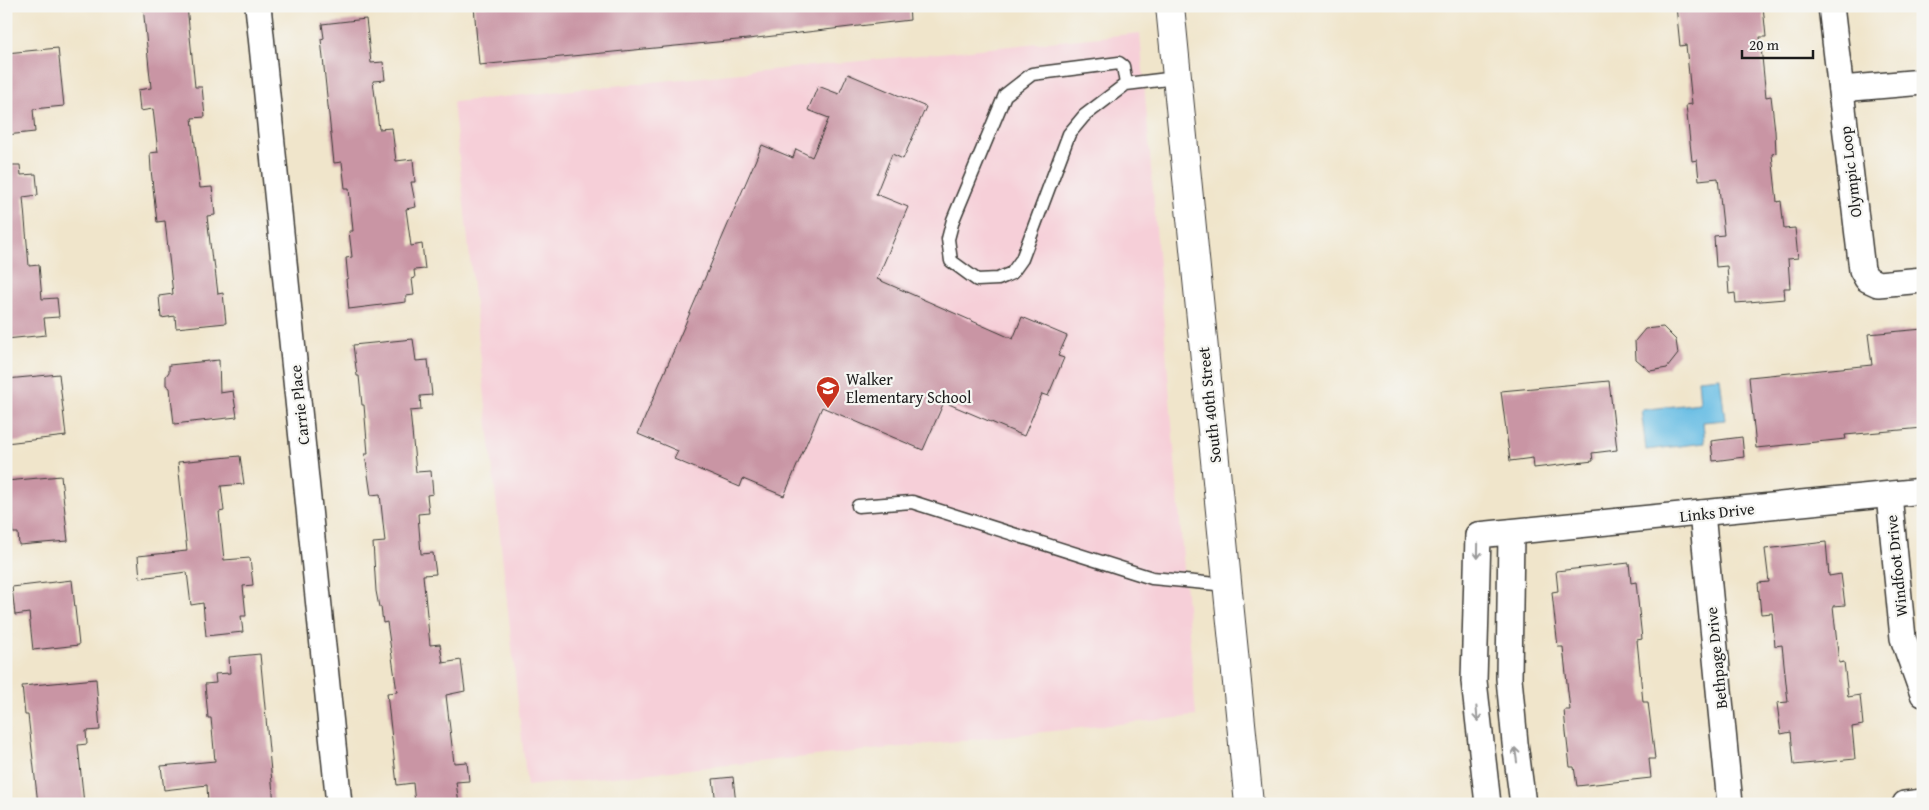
<svg xmlns="http://www.w3.org/2000/svg" width="1929" height="810" viewBox="0 0 1929 810" font-family="'Gentium Book Plus',serif">
	<style>
		.built { fill: #f6cfd8 }
		.water { fill: #68bde4; stroke: #426c80 }
		.building { fill: #c995a4 }
		.lines { fill: none; stroke-linecap: round; stroke-linejoin: round }
		.service-casing { stroke: #3c3a36; stroke-width: 15 }
		.minor-casing { stroke: #3c3a36; stroke-width: 28 }
		.tertiary-casing { stroke: #3c3a36; stroke-width: 30 }
		.service { stroke: #fff; stroke-width: 12 }
		.minor { stroke: #fff; stroke-width: 25 }
		.tertiary { stroke: #fff; stroke-width: 28 }
		.oneway { stroke: #999 }
		.labels { text-anchor: middle; dominant-baseline: central; stroke-width: 4.5; stroke-linejoin: round; paint-order: stroke }
		.street-label { font-size: 16px; fill: #1c1c1c; stroke: #f6f6f2 }
		.poi-label { font-size: 16px; fill: #1c1c1c; stroke: #f6f6f2; text-anchor: start }
	</style>
	<rect width="100%" height="100%" fill="#f6f6f2"/>
	<filter id="ink" filterUnits="userSpaceOnUse"><feTurbulence type="fractalNoise" baseFrequency=".02" numOctaves="2"/><feDisplacementMap in="SourceGraphic" scale="10" xChannelSelector="R" yChannelSelector="G"/><feConvolveMatrix kernelMatrix="1 2 1 2 8 2 1 2 1" color-interpolation-filters="sRGB"/></filter>
	<filter id="wash" filterUnits="userSpaceOnUse"><feTurbulence type="fractalNoise" baseFrequency=".0096" numOctaves="4" result="noise"/><feDisplacementMap in="SourceGraphic" scale="20" xChannelSelector="R" yChannelSelector="G"/><feGaussianBlur stdDeviation="1.12" result="paint"/><feColorMatrix in="noise" values="0 0 0 0 0 0 0 0 0 0 0 0 0 0 0 0 0 1.4 0 .05"/><feComposite in="paint" operator="in"/></filter>
	<g filter="url(#wash)">
		<rect width="100%" height="100%" fill="#f0e5cb"/>
		<path class="built" d="M 1140,33 L 1196,716 L 527,786 L 453,102 Z"/>
		<path class="water" d="M 1720,377 L 1725,420 L 1703,422 L 1705,443 L 1646,450 L 1641,410 L 1700,403 L 1698,379 Z"/>
		<g id="blocks">
			<g class="building">
				<path d="M 143,6 L 187,6 L 195,87 L 202,87 L 205,117 L 192,118 L 200,188 L 212,187 L 215,215 L 207,216 L 212,261 L 214,261 L 218,294 L 223,293 L 226,323 L 176,328 L 175,316 L 161,318 L 159,296 L 173,294 L 165,221 L 157,222 L 151,170 L 150,153 L 158,152 L 153,109 L 140,111 L 138,90 L 151,88 Z"/>
				<path d="M 474,6 L 909,6 L 910,20 L 748,39 L 479,65 Z"/>
				<path d="M 1676,6 L 1763,6 L 1766,37 L 1760,37 L 1766,97 L 1771,96 L 1775,131 L 1776,153 L 1772,154 L 1777,202 L 1781,201 L 1784,229 L 1795,228 L 1798,258 L 1788,259 L 1790,288 L 1784,288 L 1785,299 L 1736,303 L 1735,293 L 1729,294 L 1727,266 L 1716,267 L 1714,236 L 1724,235 L 1718,178 L 1699,180 L 1697,160 L 1692,161 L 1686,105 L 1692,104 L 1686,45 L 1680,46 Z"/>
				<path d="M 366,19 L 371,63 L 383,62 L 385,80 L 373,81 L 379,129 L 392,128 L 396,161 L 413,159 L 415,182 L 411,182 L 416,207 L 406,209 L 411,246 L 422,244 L 425,269 L 414,270 L 415,278 L 412,279 L 414,295 L 406,296 L 406,302 L 349,309 L 346,279 L 348,279 L 346,258 L 352,257 L 349,231 L 353,231 L 349,188 L 345,188 L 342,162 L 334,163 L 321,39 L 324,38 L 322,24 Z"/>
				<path d="M 58,48 L 64,106 L 33,109 L 35,132 L 6,135 L 6,53 Z"/>
				<path d="M 848,74 L 926,107 L 903,159 L 892,154 L 876,194 L 908,207 L 877,279 L 1013,339 L 1022,317 L 1067,336 L 1058,356 L 1064,358 L 1048,396 L 1042,394 L 1024,436 L 944,402 L 923,450 L 822,407 L 784,496 L 743,479 L 740,487 L 674,459 L 678,451 L 638,434 L 762,145 L 793,158 L 796,149 L 812,157 L 829,118 L 808,110 L 818,86 L 839,94 Z"/>
				<path d="M 6,165 L 20,165 L 21,175 L 36,174 L 38,195 L 23,197 L 29,266 L 39,265 L 42,299 L 57,298 L 59,317 L 44,318 L 46,335 L 6,339 Z"/>
				<path d="M 1663,327 L 1676,340 L 1678,354 L 1667,368 L 1650,371 L 1636,359 L 1635,341 L 1645,329 Z"/>
				<path d="M 1923,329 L 1923,428 L 1845,435 L 1846,439 L 1756,448 L 1749,377 L 1872,365 L 1868,334 Z"/>
				<path d="M 413,339 L 416,361 L 428,360 L 432,395 L 420,396 L 421,410 L 410,411 L 416,472 L 431,471 L 433,494 L 427,495 L 429,513 L 418,514 L 421,554 L 433,553 L 436,574 L 423,575 L 430,645 L 440,644 L 443,663 L 461,660 L 465,691 L 446,695 L 454,763 L 467,762 L 469,781 L 456,782 L 459,804 L 415,804 L 413,783 L 397,785 L 387,693 L 397,692 L 387,622 L 383,623 L 381,607 L 379,607 L 376,591 L 373,543 L 385,542 L 380,494 L 371,495 L 365,454 L 368,454 L 364,405 L 362,405 L 359,376 L 357,376 L 353,345 Z"/>
				<path d="M 219,360 L 220,393 L 233,391 L 237,417 L 174,424 L 170,388 L 166,385 L 166,376 L 169,372 L 169,365 Z"/>
				<path d="M 59,374 L 66,436 L 6,443 L 6,401 L 9,400 L 7,379 Z"/>
				<path d="M 1609,381 L 1617,450 L 1592,453 L 1593,461 L 1534,468 L 1533,458 L 1510,461 L 1501,391 Z"/>
				<path d="M 1742,437 L 1744,457 L 1713,461 L 1711,441 Z"/>
				<path d="M 240,456 L 244,484 L 221,486 L 224,511 L 219,512 L 224,560 L 250,558 L 253,585 L 243,586 L 246,616 L 241,616 L 243,632 L 206,636 L 203,603 L 191,605 L 187,572 L 140,578 L 138,556 L 187,551 L 178,462 Z"/>
				<path d="M 61,476 L 68,541 L 19,545 L 18,533 L 13,533 L 10,510 L 6,510 L 6,481 Z"/>
				<path d="M 1826,542 L 1829,576 L 1841,574 L 1845,605 L 1833,606 L 1839,663 L 1844,662 L 1848,697 L 1860,695 L 1863,725 L 1852,727 L 1855,759 L 1794,765 L 1791,732 L 1781,734 L 1777,703 L 1788,702 L 1782,645 L 1775,646 L 1772,613 L 1761,614 L 1758,583 L 1769,582 L 1765,549 Z"/>
				<path d="M 1629,563 L 1631,583 L 1636,582 L 1642,639 L 1637,640 L 1643,702 L 1648,702 L 1655,759 L 1649,759 L 1651,778 L 1577,786 L 1574,767 L 1570,767 L 1566,732 L 1564,710 L 1570,710 L 1563,647 L 1558,647 L 1554,612 L 1552,592 L 1558,591 L 1556,571 Z"/>
				<path d="M 72,580 L 79,645 L 33,650 L 29,613 L 15,615 L 12,587 Z"/>
				<path d="M 260,654 L 274,804 L 208,804 L 207,785 L 164,790 L 161,766 L 215,761 L 211,718 L 208,718 L 205,684 L 216,683 L 215,674 L 230,673 L 229,657 Z"/>
				<path d="M 96,679 L 100,730 L 86,731 L 87,744 L 78,745 L 84,804 L 38,804 L 28,715 L 25,715 L 22,686 Z"/>
				<path d="M 733,777 L 736,804 L 716,804 L 713,779 Z"/>
			</g>
		</g>
	</g>
	<g filter="url(#ink)">
		<use href="#blocks" fill-opacity="0" stroke="#3c3a36" stroke-width="1"/>
		<g class="lines">
			<g class="service-casing">
				<g id="service">
					<path d="M 1126,84 L 1084,116 L 1069,134 L 1022,259 L 1012,273 L 998,279 L 977,280 L 951,261 L 948,239 L 953,220 L 1005,95 L 1032,74 L 1119,63 L 1123,66 L 1126,84 L 1176,78"/>
					<path d="M 858,506 L 912,502 L 1152,578 L 1227,585"/>
				</g>
			</g>
			<g class="minor-casing">
				<g id="minor">
					<path d="M 258,6 L 339,804"/>
					<path d="M 1831,6 L 1862,270 L 1867,279 L 1878,284 L 1923,280"/>
					<path d="M 1841,89 L 1923,82"/>
					<path d="M 1889,495 L 1903,638 L 1923,694"/>
					<path d="M 1702,513 L 1730,804"/>
					<path d="M 1511,532 L 1509,678 L 1515,743 L 1523,804"/>
					<path d="M 1488,804 L 1474,681 L 1478,535 L 1923,491"/>
					<path d="M 1905,804 L 1923,802"/>
				</g>
			</g>
			<g class="tertiary-casing">
				<path id="tertiary" d="M 1170,6 L 1249,804"/>
			</g>
			<use href="#service" class="service"/>
			<use href="#minor" class="minor"/>
			<use href="#tertiary" class="tertiary"/>
		</g>
		<defs><path id="oneway-shaft" d="M-6 0H5M1.5-3L5.5 0L1.5 3" fill="none" stroke-width="1.6" stroke-linecap="round" stroke-linejoin="round" transform="scale(1.25)"/></defs>
		<g class="oneway">
			<use href="#oneway-shaft" transform="translate(1478 551) rotate(91)"/>
			<use href="#oneway-shaft" transform="translate(1477 714) rotate(85)"/>
			<use href="#oneway-shaft" transform="translate(1516 755) rotate(-98)"/>
		</g>
	</g>
	<defs>
		<g id="school-pin" transform="scale(1.25)"><path d="M0 17L-7.5 6A9.5 9.5 0 1 1 7.5 6Z" fill="#c8321e" stroke="#f6f6f2"/><path d="M0-5L7-2L0 1L-7-2ZM-4 1L0 2.5L4 1V4Q0 6-4 4Z" fill="#fff"/></g>
	</defs>
	<g fill-rule="evenodd">
		<use href="#school-pin" x="828" y="388"/>
	</g>
	<g class="labels">
		<g class="street-label">
			<text transform="translate(1850 172) rotate(-97)">Olympic Loop</text>
			<text transform="translate(299 405) rotate(-96)">Carrie Place</text>
			<text transform="translate(1209 405) rotate(-96)">South 40th Street</text>
			<text transform="translate(1717 512) rotate(-6)">Links Drive</text>
			<text transform="translate(1896 566) rotate(-96)">Windfoot Drive</text>
			<text transform="translate(1716 658) rotate(-96)">Bethpage Drive</text>
		</g>
		<g class="poi-label">
			<text x="846" y="379">Walker<tspan x="846" dy="18">Elementary School</tspan></text>
		</g>
	</g>
	<rect width="1929" height="810" fill="none" stroke="#f6f6f2" stroke-width="25"/>
	<path d="M1742 50v8h71v-8" fill="none" stroke="#1c1c1c" stroke-width="2.5"/>
	<text x="1749" y="50" font-size="15" fill="#1c1c1c" stroke="#f6f6f2" stroke-width="4" paint-order="stroke">20 m</text>
</svg>
